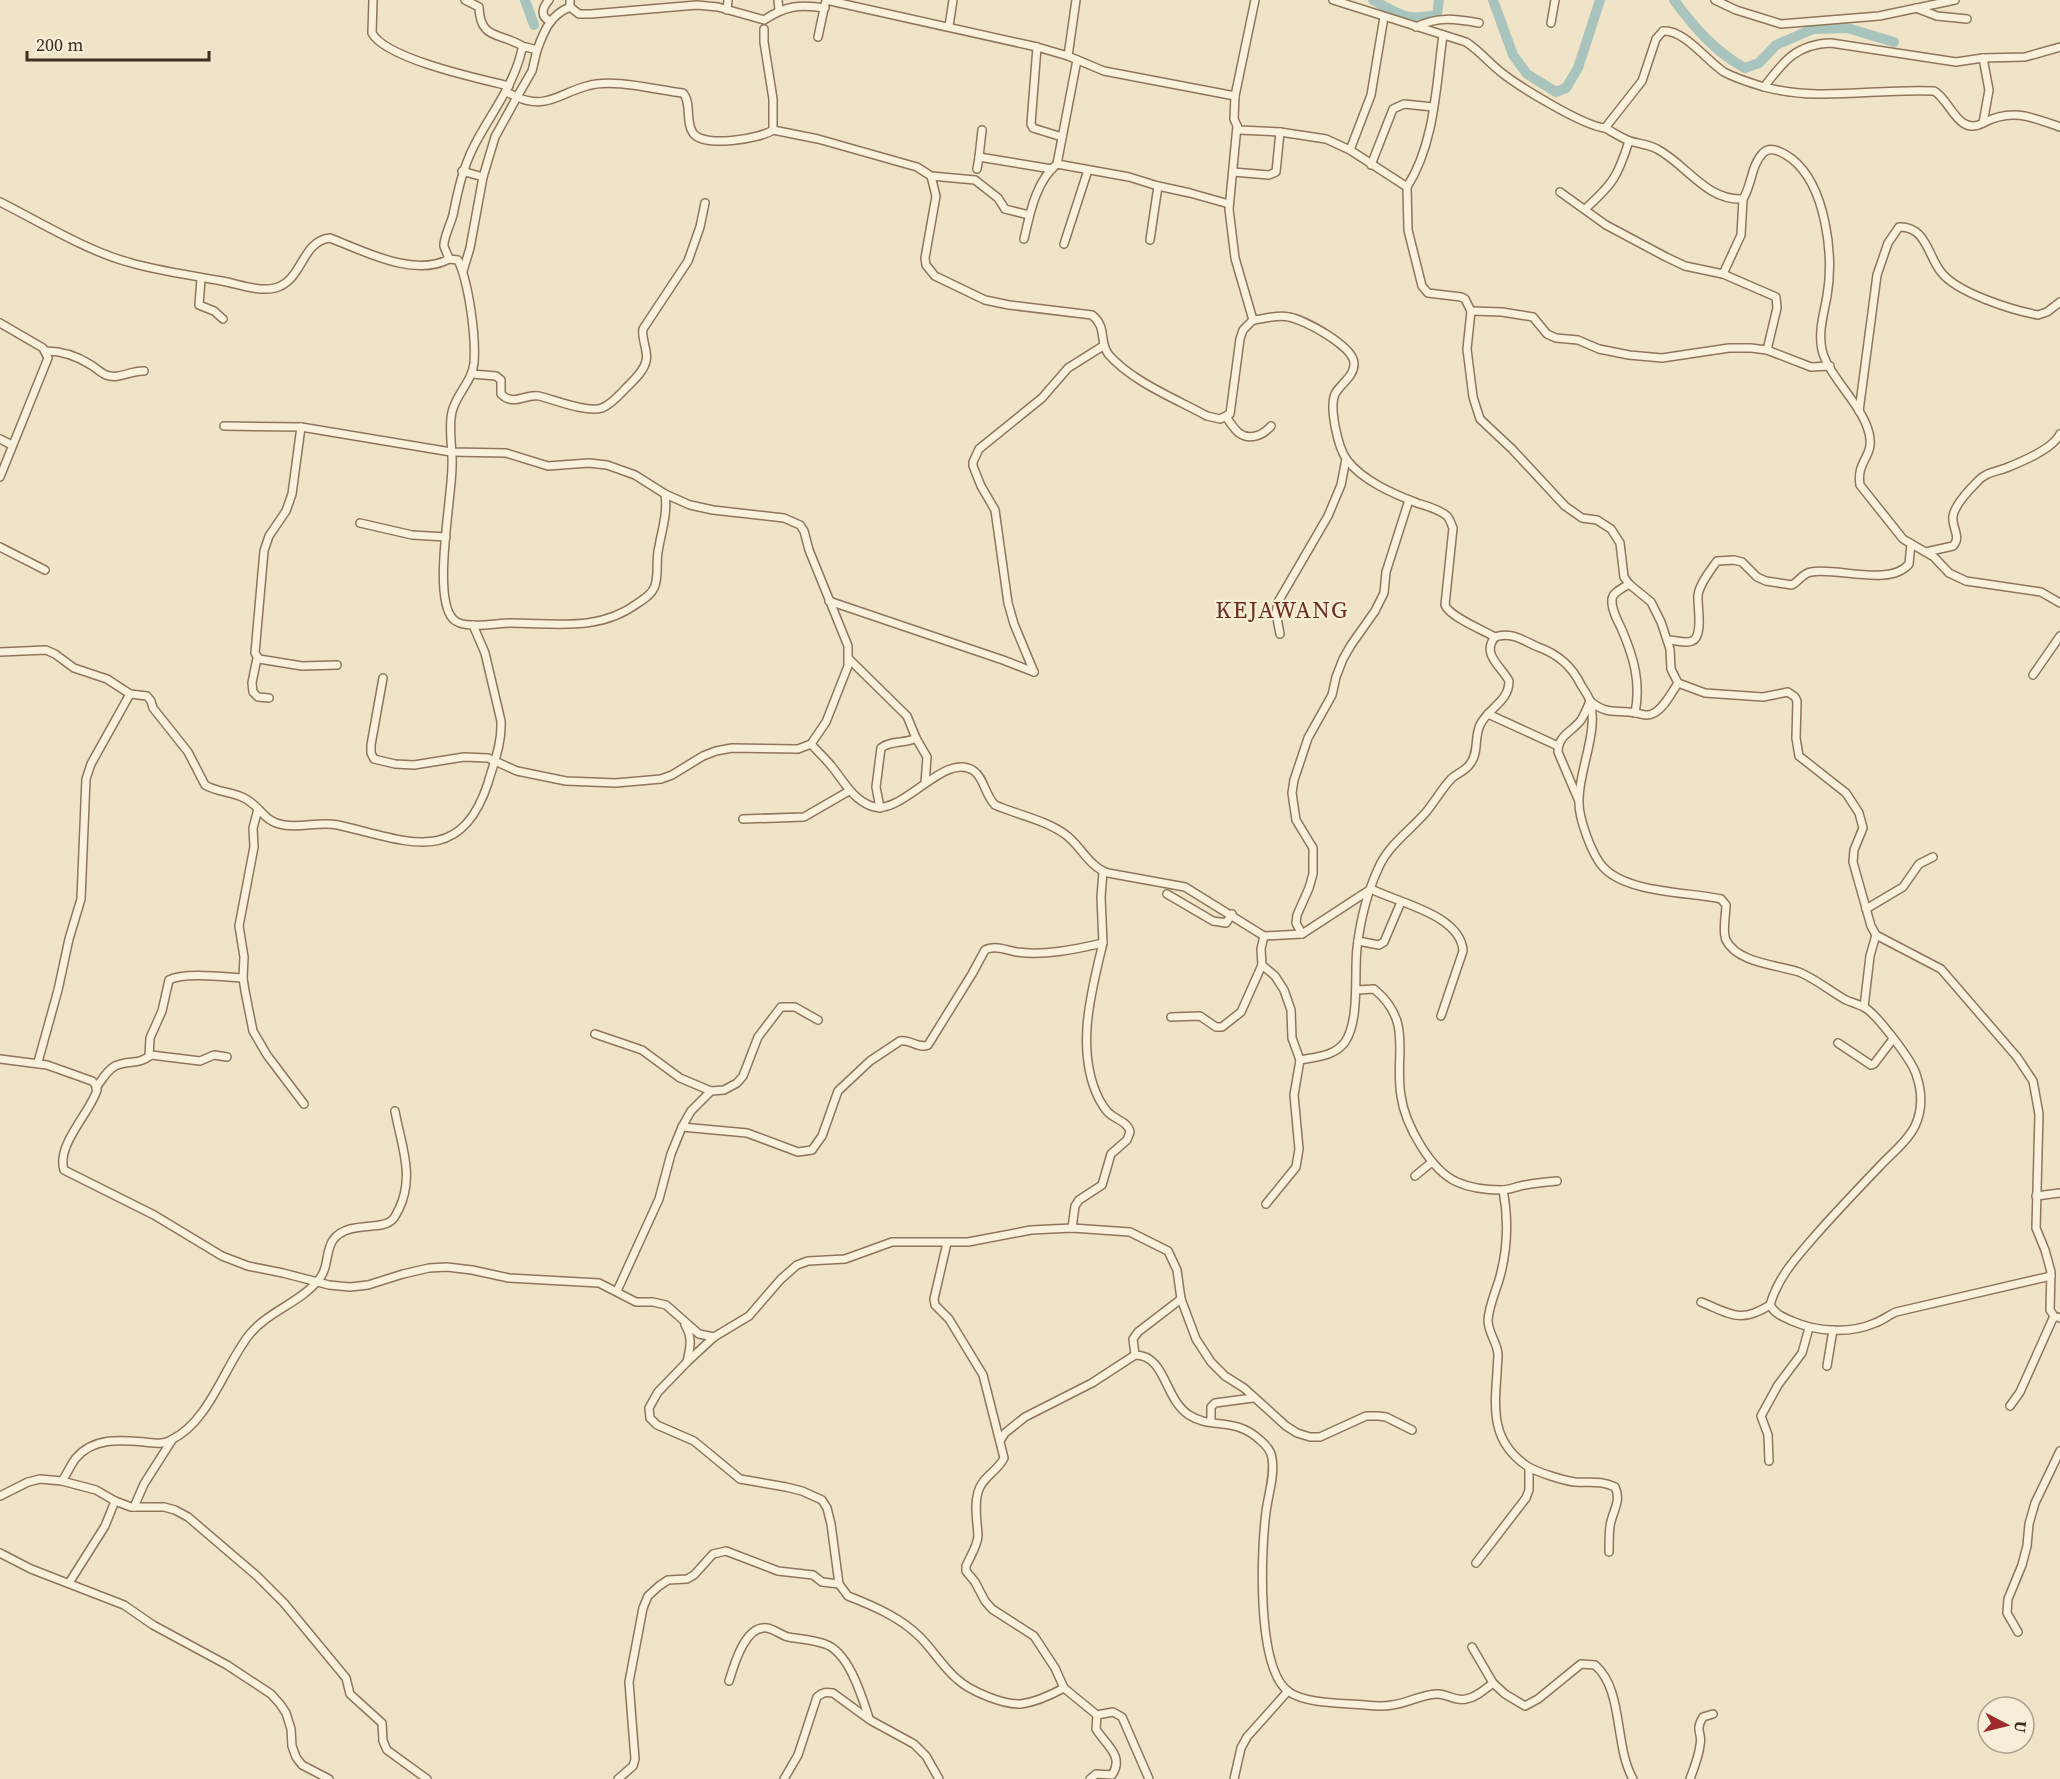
<svg xmlns="http://www.w3.org/2000/svg" width="2060" height="1779" viewBox="0 0 2060 1779" font-family="'Source Serif 4',serif">
	<style>
		.lines { fill: none; stroke-linecap: round; stroke-linejoin: round }
		.river { stroke: #a9c4bc; stroke-width: 10 }
		.minor-casing { stroke: #8d765c; stroke-width: 10 }
		.minor { stroke: #faf1dc; stroke-width: 7 }
		.labels { text-anchor: middle; dominant-baseline: central; stroke-width: 4.5; stroke-linejoin: round; paint-order: stroke }
		.quarter-label { font-size: 24px; letter-spacing: 1.5px; fill: #6b2e1e; stroke: #f7eed8 }
	</style>
	<rect width="100%" height="100%" fill="#f0e4c8"/>
	<g class="lines">
		<g class="river">
			<path d="M 525,0 L 534,25"/>
			<path d="M 1373,0 C 1401,15 1404,21 1437,15 L 1439,0"/>
			<path d="M 1493,0 L 1513,55 L 1527,74 L 1556,92 L 1566,88 L 1578,68 L 1600,0"/>
			<path d="M 1674,0 C 1694,27 1715,52 1745,68 L 1759,63 L 1776,45 L 1813,29 L 1847,28 L 1894,42"/>
		</g>
		<g class="minor-casing">
			<g id="minor">
				<path d="M 373,0 L 372,33 C 386,59 480,79 509,86"/>
				<path d="M 465,0 L 479,7 C 480,41 501,32 524,47"/>
				<path d="M 549,0 C 543,7 539,16 550,21"/>
				<path d="M 778,0 L 779,10"/>
				<path d="M 826,0 L 1037,47 L 1068,56 L 1104,71 L 1235,96 L 1234,119 L 1239,130 L 1280,132 L 1326,139 L 1350,150 L 1407,187 L 1408,230 L 1422,286 L 1428,293 L 1461,297 L 1465,299 L 1471,311 L 1467,349 L 1473,397 L 1480,419 L 1512,449 L 1565,506 L 1582,518 L 1597,520 L 1611,529 L 1620,543 L 1624,577 L 1629,584 L 1651,602 L 1661,622 L 1670,649 L 1671,669 L 1678,683 L 1705,693 L 1763,697 L 1788,692 L 1795,697 L 1797,701 L 1796,738 L 1799,756 L 1846,793 L 1859,813 L 1863,828 L 1854,850 L 1853,862 L 1871,926 L 1876,935 L 1941,969 L 2017,1057 L 2033,1081 L 2039,1114 L 2036,1228 L 2045,1250 L 2051,1272 L 2050,1310 L 2054,1316 L 2060,1318"/>
				<path d="M 1333,0 L 1466,42 C 1480,51 1489,63 1502,73 C 1520,87 1583,126 1605,128 L 1642,81 L 1656,39 L 1663,31 C 1684,29 1707,61 1724,72 C 1737,79 1751,83 1764,87 C 1783,62 1796,44 1831,43 L 1956,62 L 1983,58 L 2025,57 L 2060,47"/>
				<path d="M 1715,0 L 1736,10 L 1781,24 L 1879,16 L 1955,0"/>
				<path d="M 570,7 L 579,14 L 591,14 L 697,5 L 718,7 L 764,20 C 785,6 799,4 825,8"/>
				<path d="M 1916,8 L 1937,16 L 1967,19"/>
				<path d="M 727,10 L 728,0"/>
				<path d="M 1551,23 L 1555,0"/>
				<path d="M 949,26 L 953,0"/>
				<path d="M 1416,27 C 1438,16 1456,19 1479,23"/>
				<path d="M 818,37 L 825,4"/>
				<path d="M 1037,47 L 1031,124 L 1033,128 L 1062,137"/>
				<path d="M 1068,56 L 1076,0"/>
				<path d="M 1764,87 C 1822,102 1875,88 1934,91 C 1950,99 1958,137 1983,123 L 1989,90 L 1983,58"/>
				<path d="M 506,92 L 517,97 L 532,71 L 537,50"/>
				<path d="M 1235,96 L 1255,0"/>
				<path d="M 1983,123 C 2012,108 2032,117 2060,127"/>
				<path d="M 1605,128 C 1613,132 1621,138 1630,141 C 1639,144 1648,144 1657,149 C 1686,164 1706,201 1743,199 C 1752,185 1751,165 1763,153 C 1771,145 1784,153 1792,159 C 1826,186 1834,255 1827,296 C 1824,313 1818,332 1822,350 C 1828,376 1862,404 1869,433 C 1875,457 1856,460 1860,485 L 1903,539 L 1934,557 L 1949,573 L 1966,581 L 2041,592 L 2060,603"/>
				<path d="M 773,130 L 818,139 L 917,167 L 931,176 L 975,180 L 998,198 L 1005,209 L 1029,215"/>
				<path d="M 1350,150 L 1371,95 L 1384,17"/>
				<path d="M 979,157 L 982,130"/>
				<path d="M 1057,164 L 1129,177 L 1158,186"/>
				<path d="M 1371,165 L 1393,109 L 1404,104 L 1433,107"/>
				<path d="M 977,169 L 979,157 L 1052,169"/>
				<path d="M 462,171 L 483,177"/>
				<path d="M 1233,172 L 1269,175 L 1276,172 L 1280,132"/>
				<path d="M 931,176 L 936,196 L 925,258 L 926,265 L 935,276 L 985,300 L 1009,305 L 1092,315 C 1108,328 1098,341 1109,355 C 1133,382 1176,399 1207,416 L 1220,419 L 1230,414 L 1240,339 L 1243,330 L 1253,320 L 1235,258 L 1229,209 L 1237,126"/>
				<path d="M 1407,187 C 1435,143 1436,86 1443,35"/>
				<path d="M 1560,192 L 1606,225 L 1666,257 L 1685,266 L 1723,274 L 1776,297 L 1777,308 L 1767,350"/>
				<path d="M 0,202 C 38,221 87,251 128,262 C 158,271 190,275 222,281 C 239,284 258,292 275,288 C 303,281 301,241 330,238 C 364,251 414,278 449,259 C 448,255 445,250 444,246 C 443,239 451,223 453,215 C 458,190 463,167 475,144 C 492,112 514,85 522,49 L 526,47 L 537,50 C 544,31 550,15 570,7 L 570,0"/>
				<path d="M 1585,209 C 1613,184 1618,176 1629,141"/>
				<path d="M 1024,239 C 1030,213 1036,181 1057,164 L 1077,60"/>
				<path d="M 1150,240 L 1158,186 L 1190,193 L 1229,204"/>
				<path d="M 1064,244 L 1088,170"/>
				<path d="M 449,259 L 458,260 C 469,284 476,336 474,363 C 472,382 456,394 452,412 C 448,429 453,449 452,466 C 452,498 432,597 453,619 C 463,630 496,623 510,623 C 556,623 599,632 638,603 C 644,599 651,595 654,588 C 659,578 656,563 658,552 C 661,532 668,515 665,494"/>
				<path d="M 463,271 L 470,248 L 483,177 L 495,137 L 517,97 C 546,110 560,93 587,86 C 612,78 656,90 683,93 C 692,103 685,122 693,133 C 703,148 760,139 773,130 L 773,99 L 764,42 L 764,29"/>
				<path d="M 1723,274 L 1741,235 L 1743,199"/>
				<path d="M 201,279 L 199,305 L 214,311 L 223,319"/>
				<path d="M 1471,311 L 1502,312 L 1533,317 L 1547,334 L 1556,338 L 1578,340 L 1599,349 L 1629,355 L 1662,358 L 1729,348 L 1751,348 L 1767,350 L 1811,367 L 1830,366"/>
				<path d="M 1253,320 C 1265,319 1277,314 1289,317 C 1305,320 1353,346 1354,363 C 1355,376 1340,384 1335,394 C 1329,408 1338,448 1347,460 C 1363,481 1394,494 1417,503 C 1427,506 1439,509 1447,516 C 1450,519 1451,524 1453,528 L 1445,605 C 1450,617 1483,630 1495,637 C 1481,654 1501,666 1509,681 C 1509,702 1488,708 1480,725 C 1474,738 1479,753 1470,764 C 1465,771 1458,773 1452,778 C 1443,787 1435,801 1427,811 C 1410,831 1388,845 1378,869 C 1367,893 1360,923 1357,948 C 1354,974 1360,1020 1345,1042 C 1335,1056 1316,1057 1300,1060 L 1292,1038 L 1291,1010 L 1284,990 L 1275,976 L 1262,965 L 1261,949 L 1264,936"/>
				<path d="M 0,323 L 43,348 L 48,358 L 0,477"/>
				<path d="M 46,351 C 62,351 77,356 91,365 C 96,368 101,373 106,375 C 119,380 131,370 144,371"/>
				<path d="M 472,374 L 496,376 L 501,380 L 501,394 C 514,407 526,393 539,396 C 555,400 587,413 602,408 C 612,404 620,394 627,387 C 634,380 644,371 646,361 C 649,351 641,340 643,329 L 688,261 L 700,227 L 705,203"/>
				<path d="M 1859,411 L 1877,275 L 1888,243 L 1899,227 C 1926,226 1928,256 1941,272 C 1957,293 2012,310 2038,315 L 2047,312 L 2060,302"/>
				<path d="M 1226,417 C 1230,422 1234,429 1239,433 C 1250,441 1263,435 1271,426"/>
				<path d="M 224,426 L 301,427 L 451,452 L 506,453 L 548,466 L 589,463 L 607,465 L 635,475 L 665,494 L 690,505 L 713,510 L 784,518 L 800,525 L 804,531 L 809,550 L 848,646 L 848,666 L 826,722 L 811,744 L 798,749 L 732,748 L 716,751 L 703,756 L 672,775 L 661,779 L 616,783 L 566,781 L 517,771 L 488,758 L 464,757 L 414,765 L 395,764 L 374,759 L 371,753 L 371,745 L 383,678"/>
				<path d="M 301,427 L 292,494 L 286,511 L 269,536 L 264,551 L 255,653 L 259,659 L 302,666 L 337,665"/>
				<path d="M 0,439 L 12,445"/>
				<path d="M 360,523 L 412,535 L 446,537"/>
				<path d="M 0,547 L 45,570"/>
				<path d="M 1926,552 L 1953,546 C 1962,537 1951,527 1953,516 C 1955,505 1969,490 1977,482 C 1984,473 1995,472 2006,468 C 2021,462 2053,449 2060,434"/>
				<path d="M 1629,584 C 1623,588 1613,592 1612,599 C 1611,610 1618,621 1622,630 C 1634,658 1641,683 1635,713"/>
				<path d="M 829,601 L 1003,660 L 1034,672"/>
				<path d="M 1280,634 L 1276,613 L 1278,602 L 1328,516 L 1341,485 L 1346,459"/>
				<path d="M 1495,637 C 1511,631 1524,641 1538,647 C 1558,654 1572,666 1581,685 C 1584,690 1588,695 1590,701 C 1599,731 1579,769 1579,800 C 1578,817 1592,856 1604,868 C 1628,893 1689,892 1721,899 L 1726,905 C 1726,915 1722,931 1726,940 C 1737,963 1778,965 1799,972 C 1816,979 1830,991 1846,1000 C 1853,1003 1861,1005 1867,1009 C 1879,1018 1911,1059 1916,1074 C 1922,1091 1923,1109 1915,1126 C 1907,1142 1891,1154 1879,1167 C 1857,1190 1835,1213 1814,1237 C 1796,1258 1778,1277 1770,1305 C 1775,1314 1783,1317 1792,1321 C 1817,1332 1850,1334 1875,1323 C 1883,1320 1889,1315 1896,1312 L 2051,1276"/>
				<path d="M 1668,640 C 1675,640 1686,644 1692,641 C 1704,637 1697,605 1698,595 C 1700,583 1710,571 1717,561 L 1734,560 L 1742,562 L 1757,577 L 1766,581 L 1792,585 C 1799,581 1803,573 1811,572 C 1837,567 1890,587 1909,564 L 1911,544"/>
				<path d="M 0,652 L 46,650 L 55,654 L 74,668 L 107,679 L 130,694 L 147,696 L 151,701 L 153,708 L 188,752 L 205,785 C 217,792 232,792 244,798 C 261,806 263,822 284,825 C 302,828 320,821 338,825 C 405,840 460,869 488,783 C 494,762 502,744 501,721 L 485,653 L 473,625"/>
				<path d="M 257,658 L 252,683 L 253,692 L 258,697 L 269,698"/>
				<path d="M 849,659 L 907,716 L 916,738 C 905,744 891,740 881,748 L 876,787 L 880,808"/>
				<path d="M 1034,672 L 1014,624 L 1008,603 L 995,510 L 981,486 L 973,466 L 973,462 L 979,449 L 1042,398 L 1068,368 L 1103,346"/>
				<path d="M 2033,675 L 2060,636"/>
				<path d="M 1488,714 L 1558,746"/>
				<path d="M 916,738 L 927,757 L 925,783"/>
				<path d="M 811,744 C 818,752 826,759 833,768 C 844,782 853,799 871,806 C 902,818 944,750 974,771 C 984,778 985,795 995,805 C 1018,815 1046,820 1066,835 C 1081,846 1089,867 1108,873 L 1185,887 L 1264,936 L 1302,934 L 1371,889 C 1399,903 1461,915 1463,951 L 1441,1016"/>
				<path d="M 1578,799 L 1558,752 C 1558,735 1572,732 1581,720 C 1585,714 1587,708 1590,701 C 1608,716 1616,709 1636,713 C 1643,714 1647,717 1654,713 C 1664,708 1672,692 1678,683"/>
				<path d="M 258,809 L 253,828 L 254,847 L 239,926 L 244,957 L 243,978 L 245,991 L 253,1031 L 267,1055 L 304,1104"/>
				<path d="M 743,819 L 804,817 L 849,791"/>
				<path d="M 1167,894 L 1213,921 L 1226,923 L 1232,914"/>
				<path d="M 1866,909 L 1903,887 L 1919,864 L 1933,857"/>
				<path d="M 1302,934 L 1296,923 L 1297,915 L 1309,888 L 1313,874 L 1313,848 L 1296,820 L 1292,793 L 1294,780 L 1308,738 L 1332,695 L 1336,677 L 1343,659 L 1351,645 L 1375,611 L 1384,593 L 1386,572 L 1409,500"/>
				<path d="M 1358,941 L 1379,945 L 1384,942 L 1401,902"/>
				<path d="M 1357,990 L 1374,989 C 1414,1022 1394,1054 1401,1096 C 1405,1124 1430,1170 1457,1182 C 1470,1188 1488,1190 1502,1190 C 1510,1190 1517,1186 1525,1185 C 1535,1183 1546,1182 1557,1181"/>
				<path d="M 1864,1007 L 1870,956 L 1876,935"/>
				<path d="M 1171,1017 L 1200,1016 L 1216,1027 L 1222,1027 L 1241,1012 L 1262,965"/>
				<path d="M 595,1034 L 642,1050 L 680,1078 L 711,1091"/>
				<path d="M 1838,1043 L 1871,1065 L 1874,1064 L 1893,1039"/>
				<path d="M 149,1056 L 150,1038 L 162,1011 L 169,980 C 185,972 225,977 243,978"/>
				<path d="M 0,1059 L 47,1065 L 92,1081 L 96,1085 L 97,1090 C 90,1113 56,1145 64,1170 L 154,1215 L 222,1256 L 248,1266 L 283,1273 L 329,1285 L 350,1287 L 368,1285 L 403,1274 L 429,1268 L 447,1267 L 472,1270 L 509,1278 L 599,1283 L 636,1302 L 653,1302 L 666,1305 L 699,1334 L 714,1337"/>
				<path d="M 38,1062 L 58,990 L 69,939 L 81,899 L 86,779 L 91,764 L 130,694"/>
				<path d="M 96,1088 C 101,1081 107,1070 115,1066 C 130,1059 137,1066 151,1055 L 200,1061 L 214,1055 L 227,1057"/>
				<path d="M 682,1127 L 747,1133 L 798,1152 L 812,1150 L 822,1136 L 838,1091 L 870,1061 L 900,1041 C 910,1039 918,1049 928,1045 L 972,974 L 985,950 C 994,945 1007,950 1017,952 C 1044,956 1077,949 1103,943 L 1101,897 L 1103,872"/>
				<path d="M 1415,1176 L 1432,1162"/>
				<path d="M 1503,1190 C 1509,1221 1508,1249 1499,1280 C 1495,1293 1489,1306 1488,1320 C 1488,1333 1497,1342 1498,1354 C 1498,1361 1497,1366 1497,1373 C 1494,1412 1492,1442 1527,1466 C 1536,1472 1565,1481 1575,1482 C 1590,1483 1601,1480 1615,1487 C 1622,1501 1612,1512 1610,1526 C 1609,1535 1609,1543 1609,1552"/>
				<path d="M 2036,1196 L 2060,1193"/>
				<path d="M 1266,1204 L 1296,1167 L 1299,1149 L 1294,1095 L 1300,1060"/>
				<path d="M 1072,1228 L 1075,1206 L 1079,1200 L 1102,1185 L 1111,1154 L 1127,1140 L 1130,1132 C 1128,1122 1117,1120 1110,1114 C 1105,1110 1102,1104 1099,1099 C 1075,1051 1091,992 1103,943"/>
				<path d="M 947,1243 L 934,1299 L 935,1305 L 949,1319 L 983,1375 L 1004,1458 C 998,1471 982,1477 978,1492 C 974,1506 977,1520 978,1535 C 978,1545 970,1557 966,1566 L 966,1571 L 975,1582 L 985,1601 L 992,1609 L 1034,1636 L 1055,1668 L 1064,1688 L 1097,1715 L 1113,1712 L 1122,1717 L 1149,1779"/>
				<path d="M 617,1291 L 659,1199 L 671,1154 L 682,1127 L 691,1111 L 711,1091 L 724,1090 L 737,1083 L 743,1076 L 758,1037 L 781,1007 L 795,1007 L 818,1020"/>
				<path d="M 1181,1299 L 1138,1332 L 1133,1339 L 1135,1355 C 1166,1355 1164,1399 1189,1415 C 1212,1430 1234,1416 1260,1440 C 1266,1445 1271,1450 1272,1458 C 1275,1476 1268,1495 1266,1512 C 1261,1550 1256,1669 1289,1692 C 1307,1704 1343,1703 1365,1705 C 1374,1706 1383,1707 1392,1705 C 1407,1703 1421,1695 1436,1694 C 1447,1693 1455,1702 1466,1699 C 1477,1697 1485,1689 1493,1683 L 1505,1694 L 1525,1706 L 1538,1699 L 1581,1664 L 1595,1665 C 1624,1690 1614,1746 1633,1779"/>
				<path d="M 1701,1302 C 1731,1314 1740,1324 1770,1305"/>
				<path d="M 685,1325 C 693,1338 690,1348 687,1362"/>
				<path d="M 1827,1366 L 1833,1330"/>
				<path d="M 2010,1406 L 2020,1392 L 2054,1316"/>
				<path d="M 1211,1422 L 1211,1407 L 1215,1403 L 1253,1398"/>
				<path d="M 1000,1441 L 1005,1433 L 1025,1417 L 1092,1383 L 1135,1355"/>
				<path d="M 1769,1461 L 1768,1435 L 1761,1416 L 1778,1385 L 1802,1353 L 1809,1328"/>
				<path d="M 62,1481 C 67,1474 71,1464 76,1458 C 94,1437 121,1440 144,1442 C 154,1443 162,1445 171,1440 C 209,1422 224,1367 249,1335 C 268,1311 301,1303 320,1278 C 329,1267 325,1252 333,1240 C 348,1220 382,1231 392,1220 C 395,1218 397,1212 399,1209 C 415,1175 401,1145 395,1111"/>
				<path d="M 0,1496 L 28,1482 L 40,1479 L 62,1481 L 96,1490 L 115,1501 L 131,1507 L 164,1507 L 175,1510 L 188,1517 L 257,1576 L 284,1603 L 346,1678 L 350,1694 L 382,1723 L 383,1741 L 387,1750 L 427,1779"/>
				<path d="M 134,1507 L 144,1484 L 172,1440"/>
				<path d="M 0,1553 L 31,1569 L 124,1605 L 153,1625 L 227,1665 L 271,1694 L 280,1704 L 286,1713 L 291,1729 L 292,1746 L 296,1757 L 302,1765 L 329,1779"/>
				<path d="M 1476,1563 L 1526,1498 L 1529,1490 L 1529,1468"/>
				<path d="M 69,1583 L 105,1526 L 115,1501"/>
				<path d="M 2018,1632 L 2007,1613 L 2008,1599 L 2022,1565 L 2027,1546 L 2029,1524 L 2035,1503 L 2060,1451"/>
				<path d="M 1472,1647 L 1493,1683"/>
				<path d="M 729,1681 C 734,1665 745,1625 767,1628 C 774,1629 781,1635 788,1637 C 800,1639 814,1640 825,1644 C 849,1652 862,1697 869,1718"/>
				<path d="M 1064,1688 C 1051,1695 1036,1702 1021,1704 C 1003,1705 970,1691 957,1679 C 943,1667 933,1650 920,1637 C 901,1618 874,1606 848,1596 L 839,1584 L 831,1524 L 827,1508 L 822,1500 L 802,1491 L 786,1487 L 740,1479 L 694,1441 L 657,1425 L 650,1418 L 649,1408 L 658,1392 L 687,1362 L 714,1337 L 749,1316 L 781,1279 L 797,1265 L 808,1261 L 845,1259 L 892,1242 L 968,1242 L 1031,1230 L 1072,1228 L 1130,1232 L 1168,1251 L 1177,1270 L 1181,1299 L 1196,1339 L 1211,1362 L 1225,1376 L 1244,1388 L 1286,1426 L 1297,1433 L 1310,1437 L 1320,1437 L 1366,1416 L 1378,1416 L 1386,1417 L 1412,1430"/>
				<path d="M 618,1779 L 633,1766 L 635,1759 L 629,1682 L 643,1608 L 648,1596 L 659,1586 L 668,1580 L 687,1579 L 694,1575 L 713,1554 L 726,1551 L 778,1571 L 813,1575 L 822,1582 L 839,1584"/>
				<path d="M 784,1779 L 798,1755 L 817,1697 C 823,1692 826,1692 833,1693 L 870,1720 L 914,1744 L 926,1756 L 939,1779"/>
				<path d="M 1090,1779 L 1096,1774 L 1112,1775 C 1125,1756 1105,1744 1096,1729 L 1097,1715"/>
				<path d="M 1234,1779 L 1241,1748 L 1247,1737 L 1288,1691"/>
				<path d="M 1690,1779 C 1694,1768 1699,1756 1700,1745 C 1703,1732 1694,1732 1703,1717 L 1713,1714"/>
			</g>
		</g>
		<use href="#minor" class="minor"/>
	</g>
	<g class="labels">
		<g class="quarter-label">
			<text x="1282" y="609">KEJAWANG</text>
		</g>
	</g>
	<g transform="translate(2006 1725) rotate(97)"><circle r="28" fill="#f7eed8" stroke="#ada18e" stroke-width="1.5"/>
	<path d="M0-4.5L10 22L0 15L-10 22Z" fill="#9e2a2b"/>
	<text y="-9" font-size="16" font-weight="bold" text-anchor="middle" fill="#3d2e20">U</text>
	</g>
	<path d="M27 51v9h182v-9" fill="none" stroke="#3d2e20" stroke-width="3"/>
	<text x="36" y="51" font-size="18" fill="#3d2e20" stroke="#f7eed8" stroke-width="4.5" paint-order="stroke">200 m</text>
</svg>
